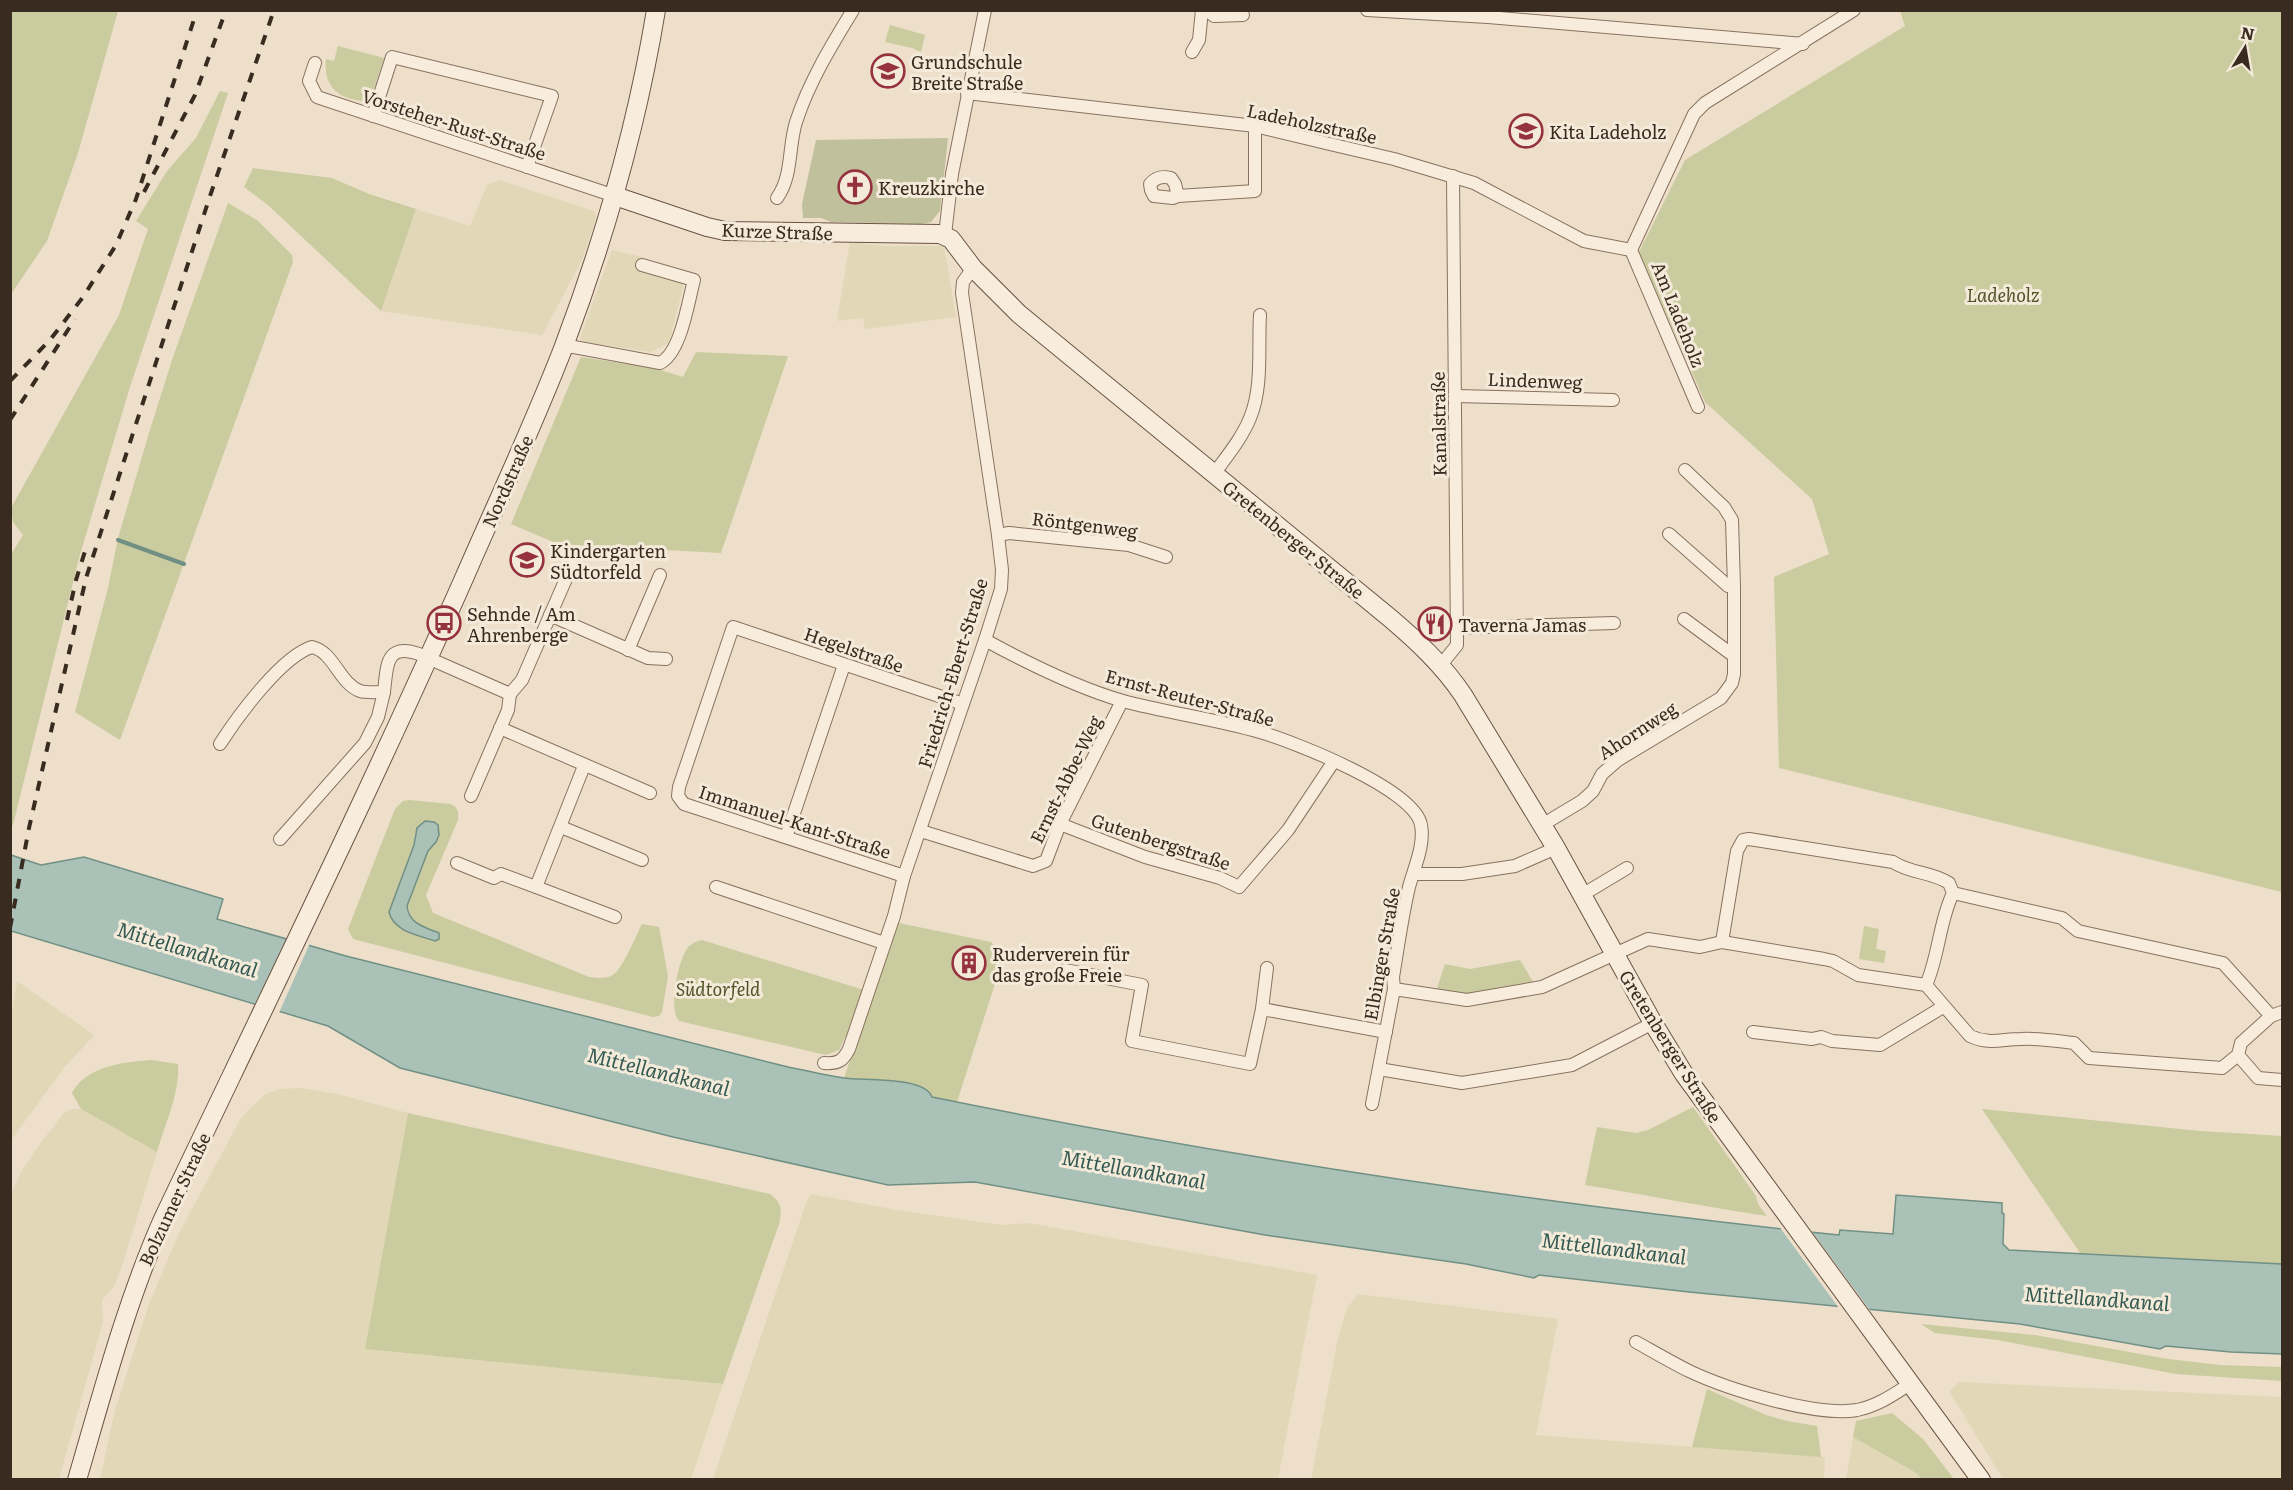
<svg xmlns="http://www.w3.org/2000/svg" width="2293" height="1490" viewBox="0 0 2293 1490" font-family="Literata,serif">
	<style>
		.farmland { fill: #e2d7b7 }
		.green { fill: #cacb9e; fill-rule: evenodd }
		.cemetery { fill: #c0c09c }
		.water { fill: #aac1b8; stroke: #719085; stroke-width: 1.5 }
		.pier { fill: #eddfca }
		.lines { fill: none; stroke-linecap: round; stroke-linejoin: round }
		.stream { stroke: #719085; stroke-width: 4 }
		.minor-casing { stroke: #89715f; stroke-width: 14 }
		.secondary-casing { stroke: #6b5242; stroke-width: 20 }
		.minor { stroke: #f8eddd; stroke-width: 12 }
		.secondary { stroke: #f8eddd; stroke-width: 18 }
		.rail { stroke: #3a2b21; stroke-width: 4; stroke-dasharray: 10 10; stroke-linecap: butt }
		.labels { text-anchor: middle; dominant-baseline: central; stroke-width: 6; stroke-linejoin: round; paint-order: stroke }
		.poi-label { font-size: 18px; fill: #3a2b21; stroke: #f4ead9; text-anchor: start }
		.street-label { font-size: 18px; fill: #3a2b21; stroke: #f4ead9 }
		.park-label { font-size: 18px; font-style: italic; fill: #4f5529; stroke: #f4ead9 }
		.water-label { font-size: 20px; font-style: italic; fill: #325952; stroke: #f4ead9 }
	</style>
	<rect width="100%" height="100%" fill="#eddfca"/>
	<g class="farmland">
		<path d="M 499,180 L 594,211 L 597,217 L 582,260 L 542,335 L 381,311 L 416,209 L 470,226 L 487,185 Z"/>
		<path d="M 850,242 L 883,246 L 944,246 L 956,317 L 865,329 L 863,318 L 837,321 Z"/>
		<path d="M 612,250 L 642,257 L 640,268 L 684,283 L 669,343 L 651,352 L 584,342 L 580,338 Z"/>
		<path d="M 17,981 L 94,1035 L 64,1068 L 11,1140 L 10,1022 Z"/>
		<path d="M 302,1088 L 337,1094 L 408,1113 L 365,1349 L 723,1384 L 691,1479 L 100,1480 L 115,1410 L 149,1304 L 180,1231 L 240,1120 L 248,1110 L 266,1094 L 279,1089 Z"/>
		<path d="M 72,1109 L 81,1109 L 157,1152 L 121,1269 L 114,1286 L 102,1300 L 103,1322 L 59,1479 L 11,1479 L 10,1195 L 24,1167 L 43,1140 L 64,1113 Z"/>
		<path d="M 811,1194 L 897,1210 L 1002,1225 L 1029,1223 L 1317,1275 L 1278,1479 L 713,1479 L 806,1203 Z"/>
		<path d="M 1358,1294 L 1558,1319 L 1536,1435 L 1825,1457 L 1824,1479 L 1311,1479 L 1338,1338 L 1347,1308 Z"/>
		<path d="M 1959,1382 L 2282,1397 L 2282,1479 L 2003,1479 L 1949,1391 Z"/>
		<path d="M 1853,1437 L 1918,1474 L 1921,1479 L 1846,1480 Z"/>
	</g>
	<g class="green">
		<path d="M 11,10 L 118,11 L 78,153 L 47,241 L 11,294 Z"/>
		<path d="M 1900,11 L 2282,11 L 2282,892 L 1779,768 L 1774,577 L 1829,554 L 1812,499 L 1705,402 L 1639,252 L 1685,160 L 1905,26 Z"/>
		<path d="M 890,25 L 925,35 L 921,52 L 912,48 L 885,42 Z"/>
		<path d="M 338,46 L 384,58 L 372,94 L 366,101 C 339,100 323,87 326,59 L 334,61 Z"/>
		<path d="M 220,91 L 228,93 L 129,390 L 79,558 L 13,825 L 11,825 L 10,556 L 23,535 L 13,522 L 11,508 L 119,315 L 148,229 L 136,221 L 167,171 L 196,138 Z"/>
		<path d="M 253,168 L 332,178 L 369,194 L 416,209 L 381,311 L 268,205 L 244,187 Z"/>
		<path d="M 228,203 L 257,220 L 292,255 L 293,262 L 120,740 L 75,712 L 108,588 L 118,538 L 149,433 L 173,357 Z"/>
		<path d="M 696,352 L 788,356 L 721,553 L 558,544 L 511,524 L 581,357 L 654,368 L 683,377 Z"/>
		<path d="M 409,800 L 451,804 C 458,808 459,812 458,820 L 426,895 L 433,913 L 589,977 C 596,978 606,979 613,975 C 623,968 636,936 642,924 L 659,927 L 668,976 L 662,1012 L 659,1016 L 653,1017 L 353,939 L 348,929 L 395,809 L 403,801 ZM 415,832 L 432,847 L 428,851 L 407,905 L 412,919 L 422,927 L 389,912 L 414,845 Z"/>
		<path d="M 899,923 L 991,942 L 1002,954 L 1001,965 L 957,1102 L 844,1078 L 894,930 Z"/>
		<path d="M 1864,926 L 1879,929 L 1876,949 L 1886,951 L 1884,963 L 1859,959 Z"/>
		<path d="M 702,940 L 864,990 L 852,1023 L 839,1050 L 826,1055 L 679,1021 C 668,1009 678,958 689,946 C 693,943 697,941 702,940 Z"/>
		<path d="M 1520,960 L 1535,985 L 1465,996 L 1436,991 L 1445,964 L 1470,969 Z"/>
		<path d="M 151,1060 L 178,1064 C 180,1093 165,1124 157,1152 L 81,1109 L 72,1093 C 86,1066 124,1062 151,1060 Z"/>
		<path d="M 1693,1107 L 1756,1196 L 1758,1204 L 1767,1216 C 1706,1207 1646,1195 1585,1185 L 1597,1127 L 1636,1133 L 1648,1130 Z"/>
		<path d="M 1982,1109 L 2200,1131 L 2282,1136 L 2282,1264 L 2080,1253 Z"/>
		<path d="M 408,1113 L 770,1194 C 782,1203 782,1210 779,1224 L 723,1384 L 365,1349 Z"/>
		<path d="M 1921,1324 L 2035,1335 L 2168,1359 L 2220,1365 L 2282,1367 L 2282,1381 L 2176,1374 L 1998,1340 L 1935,1333 Z"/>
		<path d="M 1707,1389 L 1766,1415 L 1787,1421 L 1817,1426 L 1821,1457 L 1692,1447 Z"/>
		<path d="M 1892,1413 L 1923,1439 L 1954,1479 L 1921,1479 L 1918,1474 L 1853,1437 L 1856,1421 Z"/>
	</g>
	<path class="cemetery" d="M 948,138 L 940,211 L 931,222 L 922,224 L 831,222 L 821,218 L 803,218 L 802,204 L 816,140 Z"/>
	<g class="water">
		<path d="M 425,821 L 434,822 L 438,825 L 439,835 L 436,842 L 428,851 L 407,906 C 409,924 424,927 439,933 L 439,939 L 435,941 C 418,935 394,932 389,912 L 414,845 L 417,828 Z"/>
		<path d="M 11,855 L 41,865 L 84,857 L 223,899 L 217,919 L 346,956 L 788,1067 C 807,1071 825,1075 844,1078 C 863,1081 924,1076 932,1097 C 1232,1158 1534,1203 1839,1235 L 1840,1230 L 1893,1234 L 1896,1195 L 2002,1203 L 2002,1213 L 2004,1214 L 2003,1244 L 2009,1250 L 2282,1264 L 2282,1354 L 2231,1352 L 2166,1346 L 2160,1349 L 2020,1324 L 1689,1292 L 1539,1275 L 1534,1278 L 1466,1264 L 1265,1235 L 975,1182 L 888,1185 L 673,1137 L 400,1068 L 328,1026 L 11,931 Z"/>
	</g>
	<g class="pier">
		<path d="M 288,936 L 310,943 L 278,1015 L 253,1008 Z"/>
		<path d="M 1778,1225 L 1810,1229 L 1872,1313 L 1841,1311 Z"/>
	</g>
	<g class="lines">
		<path class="stream" d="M 118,540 L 184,564"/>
		<g class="minor-casing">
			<g id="minor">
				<path d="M 1206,10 L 1214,16 L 1243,15"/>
				<path d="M 1367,10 L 1488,17 L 1803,44"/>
				<path d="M 1192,52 L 1199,40 L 1202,10"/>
				<path d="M 315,63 L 309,81 L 317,97 L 615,196"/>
				<path d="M 967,93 L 1255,126 L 1334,145 L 1394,159 L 1474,183 L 1584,241 L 1631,250"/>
				<path d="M 373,116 L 392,57 L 552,96 L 527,167"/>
				<path d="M 1178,196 L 1175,184 L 1171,178 C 1162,176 1156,177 1150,184 L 1151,190 L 1154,196 L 1173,198 L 1178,196 L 1255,191 L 1255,126"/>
				<path d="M 777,198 C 793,175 788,148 796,122 C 809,82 831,46 853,10"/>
				<path d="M 945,235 L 952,174 L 985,10"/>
				<path d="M 563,347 L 574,347 L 660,363 C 681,353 688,302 694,280 L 642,265"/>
				<path d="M 1456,396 L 1613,400"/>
				<path d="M 1698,407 L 1631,250 L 1694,114 L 1705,103 L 1854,10"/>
				<path d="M 1214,474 C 1227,456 1242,438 1250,418 C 1263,387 1258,348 1260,315"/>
				<path d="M 1669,534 L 1728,586 L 1734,587"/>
				<path d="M 998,535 L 1009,533 L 1129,545 L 1166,557"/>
				<path d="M 550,615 L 648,658 L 666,659"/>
				<path d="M 1684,619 L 1734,656"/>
				<path d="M 1457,628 L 1614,623"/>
				<path d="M 985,640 C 1029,664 1075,687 1123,701 C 1168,713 1215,719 1260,732 C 1294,742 1415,789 1421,825 C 1425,845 1414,868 1409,887 C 1402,917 1398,947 1393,977 L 1394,989 L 1372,1104"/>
				<path d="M 628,650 L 660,575"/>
				<path d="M 1441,665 L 1457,645 L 1453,176"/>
				<path d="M 510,694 L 522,680 L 572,565"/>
				<path d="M 500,728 L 650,793"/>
				<path d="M 220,744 C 237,717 282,656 312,647 C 334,652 339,683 360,691 C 367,693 376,692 384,692 C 387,667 385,642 419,654 L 510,694"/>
				<path d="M 471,796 L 508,710 L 510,694"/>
				<path d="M 1060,824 L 1145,857 L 1220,878 L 1239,887 L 1288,830 L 1334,761"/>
				<path d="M 1542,825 L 1582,801 L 1593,791 L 1602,774 L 1618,760 L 1721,698 L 1732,683 L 1734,674 L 1734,587 L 1732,520 L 1724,507 L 1685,470"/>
				<path d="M 561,827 L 642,860"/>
				<path d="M 921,831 L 1033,866 L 1046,861 L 1060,824 L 1122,701"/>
				<path d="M 786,837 L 844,665"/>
				<path d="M 280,839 L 365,743 L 378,717 L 384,692"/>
				<path d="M 457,863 L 494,878 L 501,874 L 536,887 L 584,766"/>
				<path d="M 1414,874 L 1462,874 L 1515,866 L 1556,848"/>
				<path d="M 904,876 L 684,804 L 678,796 L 679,787 L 733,627 L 963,704"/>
				<path d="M 536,887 L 615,917"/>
				<path d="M 716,887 L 884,943"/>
				<path d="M 1953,893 L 2062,918 L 2078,931 L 2223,963 L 2271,1016"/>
				<path d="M 1582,895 L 1627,868"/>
				<path d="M 1722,942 L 1737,851 L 1743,840 L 1749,839 L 1893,862 C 1911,874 1930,871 1949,883 L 1953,893 C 1939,922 1939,956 1926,985"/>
				<path d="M 1065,970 L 1142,985 L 1132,1041 L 1250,1064 L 1262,1009 L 1386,1032"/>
				<path d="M 1394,989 L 1467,1000 L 1542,987 L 1648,939 L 1700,947 L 1722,942 L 1824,959 L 1833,961 L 1858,975 L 1926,985 L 1970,1036 C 1989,1045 2002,1039 2021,1039 C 2039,1038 2057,1041 2074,1043 L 2089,1058 L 2222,1068 L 2238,1055 L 2241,1043 L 2271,1016 L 2282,1012"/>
				<path d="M 1262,1009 L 1267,968"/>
				<path d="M 1753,1032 L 1812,1039 L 1821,1037 L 1832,1041 L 1880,1045 L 1943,1007"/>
				<path d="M 2238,1055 L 2258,1078 L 2282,1080"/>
				<path d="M 824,1063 C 838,1064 843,1061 849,1049 L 894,916 L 904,876 L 985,640 L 1001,589 L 1002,570 L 998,535 L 962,293 L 963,282 L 973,268"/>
				<path d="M 1379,1069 L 1462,1083 L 1572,1065 L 1653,1023"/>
				<path d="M 1636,1342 C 1654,1352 1671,1362 1689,1371 C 1727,1389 1816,1417 1857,1410 C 1877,1406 1893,1395 1910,1384"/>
			</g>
		</g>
		<g class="secondary-casing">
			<g id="secondary">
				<path d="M 615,196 L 707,227 L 725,231 L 940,234 L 951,239 L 973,268 L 1019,314 L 1390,618 C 1417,641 1443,665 1463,695 L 1556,848 L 1653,1023 L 1684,1074 L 1981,1480"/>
				<path d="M 77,1480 C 103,1391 126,1303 163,1219 C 265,1005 369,793 465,576 C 498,500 534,424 564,346 C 605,237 637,126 656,10"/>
			</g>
		</g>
		<use href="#minor" class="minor"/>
		<use href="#secondary" class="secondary"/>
		<g class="rail">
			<path d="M 144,192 L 195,95 L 226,10"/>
			<path d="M 10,381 L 50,340 L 83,297 L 116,245 L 136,199 L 197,10"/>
			<path d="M 10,420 L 75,319"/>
			<path d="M 67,620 L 76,580 L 86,548"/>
			<path d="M 10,928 L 29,828 L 86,578 L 210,196 L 274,10"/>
		</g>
	</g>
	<defs>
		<g id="school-ring" transform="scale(1.725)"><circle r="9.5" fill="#f4ead9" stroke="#95323d" stroke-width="1.5"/><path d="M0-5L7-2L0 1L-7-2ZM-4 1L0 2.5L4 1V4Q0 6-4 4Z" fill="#95323d"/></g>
		<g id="church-ring" transform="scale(1.725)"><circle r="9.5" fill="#f4ead9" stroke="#95323d" stroke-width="1.5"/><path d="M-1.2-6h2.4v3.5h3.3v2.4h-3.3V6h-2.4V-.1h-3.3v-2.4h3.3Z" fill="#95323d"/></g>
		<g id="bus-ring" transform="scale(1.725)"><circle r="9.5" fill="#f4ead9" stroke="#95323d" stroke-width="1.5"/><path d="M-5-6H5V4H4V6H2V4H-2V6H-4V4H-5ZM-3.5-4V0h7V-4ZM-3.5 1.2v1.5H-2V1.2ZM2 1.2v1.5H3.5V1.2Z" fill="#95323d"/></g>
		<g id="restaurant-ring" transform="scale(1.725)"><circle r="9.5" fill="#f4ead9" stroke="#95323d" stroke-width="1.5"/><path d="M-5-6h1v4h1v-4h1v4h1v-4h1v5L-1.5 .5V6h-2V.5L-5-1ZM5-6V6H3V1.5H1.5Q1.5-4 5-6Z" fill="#95323d"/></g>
		<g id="building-ring" transform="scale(1.725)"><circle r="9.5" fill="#f4ead9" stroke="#95323d" stroke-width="1.5"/><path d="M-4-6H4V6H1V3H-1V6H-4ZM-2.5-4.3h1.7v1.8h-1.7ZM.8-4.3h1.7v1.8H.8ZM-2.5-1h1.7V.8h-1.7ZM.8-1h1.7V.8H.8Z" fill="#95323d"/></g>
	</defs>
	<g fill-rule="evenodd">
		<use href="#school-ring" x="888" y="71"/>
		<use href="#school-ring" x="1526" y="131"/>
		<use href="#church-ring" x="855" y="187"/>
		<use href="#school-ring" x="527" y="560"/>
		<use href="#bus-ring" x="444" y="623"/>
		<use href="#restaurant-ring" x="1435" y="624"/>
		<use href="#building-ring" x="969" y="963"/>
	</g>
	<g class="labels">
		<g class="poi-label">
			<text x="911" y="61">Grundschule<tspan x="911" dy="21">Breite Straße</tspan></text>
			<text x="1549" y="131">Kita Ladeholz</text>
			<text x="878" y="187">Kreuzkirche</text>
			<text x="550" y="550">Kindergarten<tspan x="550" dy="21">Südtorfeld</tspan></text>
			<text x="467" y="613">Sehnde / Am<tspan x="467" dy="21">Ahrenberge</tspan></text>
			<text x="1458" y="624">Taverna Jamas</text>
			<text x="992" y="953">Ruderverein für<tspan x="992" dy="21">das große Freie</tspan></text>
		</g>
		<g class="street-label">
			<text transform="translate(1312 123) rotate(12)">Ladeholzstraße</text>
			<text transform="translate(454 124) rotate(18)">Vorsteher-Rust-Straße</text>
			<text transform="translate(777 231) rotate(2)">Kurze Straße</text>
			<text transform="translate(1679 314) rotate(68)">Am Ladeholz</text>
			<text transform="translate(1535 380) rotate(2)">Lindenweg</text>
			<text transform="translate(1438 424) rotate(-91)">Kanalstraße</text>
			<text transform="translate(507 481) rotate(-66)">Nordstraße</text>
			<text transform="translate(1085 524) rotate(7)">Röntgenweg</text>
			<text transform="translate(1294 539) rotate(39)">Gretenberger Straße</text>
			<text transform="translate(854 649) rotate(19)">Hegelstraße</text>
			<text transform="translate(952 673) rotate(-73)">Friedrich-Ebert-Straße</text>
			<text transform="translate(1190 697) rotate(15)">Ernst-Reuter-Straße</text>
			<text transform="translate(1637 730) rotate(-33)">Ahornweg</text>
			<text transform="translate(1065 779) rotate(-64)">Ernst-Abbe-Weg</text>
			<text transform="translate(795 821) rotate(18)">Immanuel-Kant-Straße</text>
			<text transform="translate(1161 841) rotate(18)">Gutenbergstraße</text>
			<text transform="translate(1381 954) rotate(-80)">Elbinger Straße</text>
			<text transform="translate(1671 1046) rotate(58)">Gretenberger Straße</text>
			<text transform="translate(174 1199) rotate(-65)">Bolzumer Straße</text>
		</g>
		<g class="park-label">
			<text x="2003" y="294">Ladeholz</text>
			<text x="718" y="988">Südtorfeld</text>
		</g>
		<g class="water-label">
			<text transform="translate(188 948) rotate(17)">Mittellandkanal</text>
			<text transform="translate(659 1070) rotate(14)">Mittellandkanal</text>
			<text transform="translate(1134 1168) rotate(10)">Mittellandkanal</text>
			<text transform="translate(1614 1247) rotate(7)">Mittellandkanal</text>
			<text transform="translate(2097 1297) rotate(4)">Mittellandkanal</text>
		</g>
	</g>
	<rect width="2293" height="1490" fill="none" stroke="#3a2b21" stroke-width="24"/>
	<g transform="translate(2245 48) rotate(11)" stroke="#f4ead9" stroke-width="4.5" paint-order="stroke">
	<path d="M0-4.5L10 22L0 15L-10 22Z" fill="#3a2b21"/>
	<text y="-9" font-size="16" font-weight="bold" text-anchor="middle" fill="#3a2b21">N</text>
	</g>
</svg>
